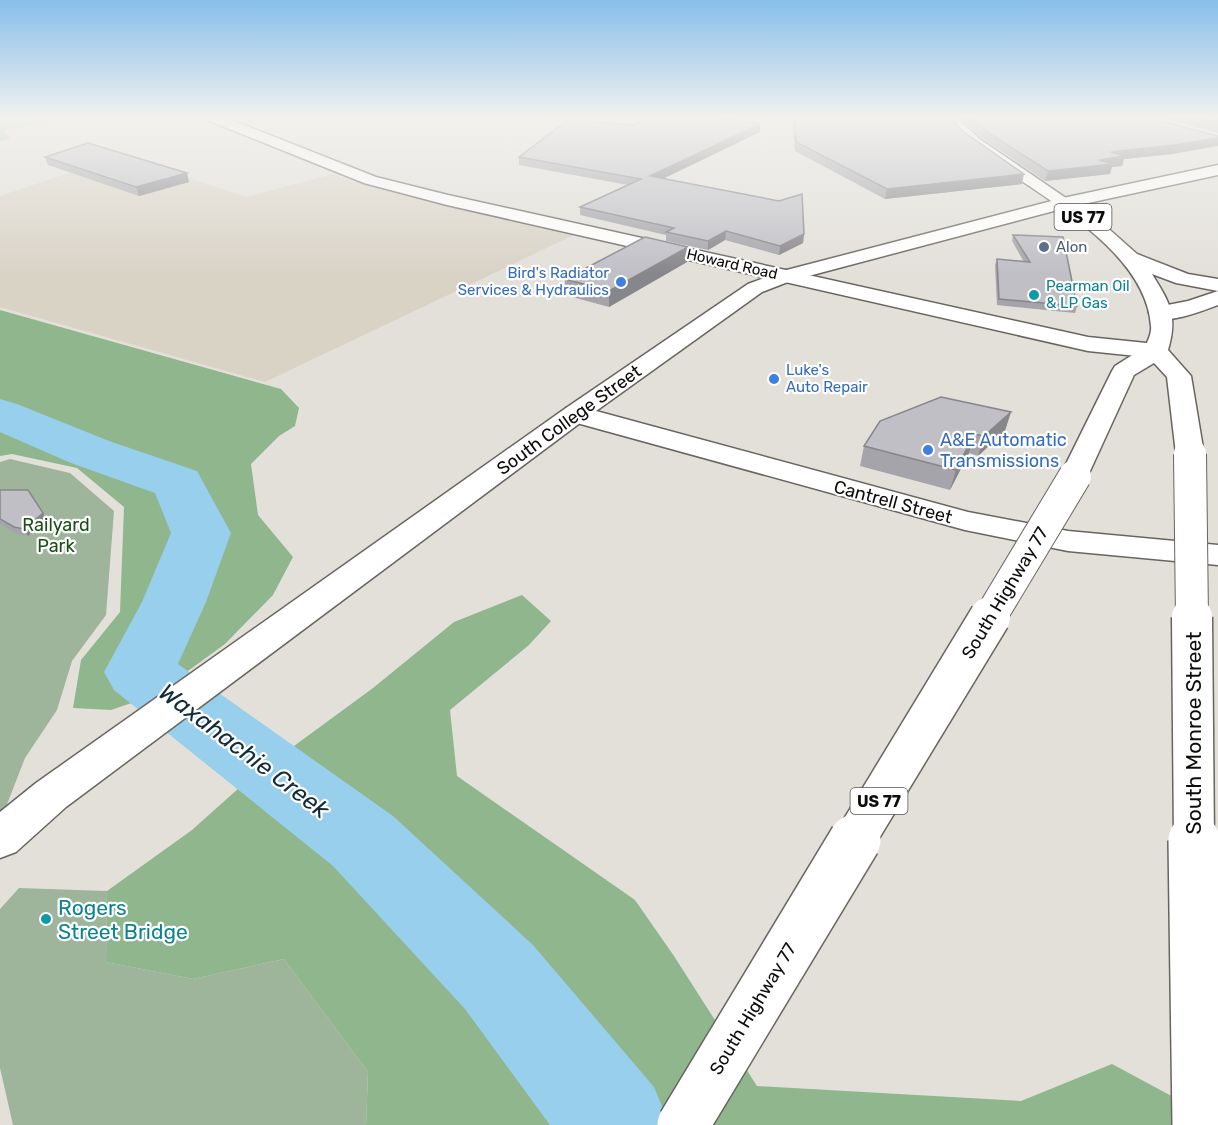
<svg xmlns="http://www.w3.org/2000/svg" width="1218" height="1125" viewBox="0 0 1218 1125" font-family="Rubik,sans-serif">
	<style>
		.built { fill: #d9d3c6 }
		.green { fill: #9eb59c }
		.forest { fill: #90b68d }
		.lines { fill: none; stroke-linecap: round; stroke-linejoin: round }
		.river { fill: #97cfed; fill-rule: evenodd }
		.minor-casing { stroke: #686560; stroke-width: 3 }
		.tertiary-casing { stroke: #686560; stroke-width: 3 }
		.secondary-casing { stroke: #686560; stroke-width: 3 }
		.primary-casing { stroke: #686560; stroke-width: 3 }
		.minor { fill: #fff; fill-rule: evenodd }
		.tertiary { fill: #fff; fill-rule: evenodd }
		.secondary { fill: #fff; fill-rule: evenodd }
		.primary { fill: #fff; fill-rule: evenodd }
		.primary-bridge-far2-casing { stroke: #686560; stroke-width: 34; stroke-linecap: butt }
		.primary-bridge-far1-casing { stroke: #686560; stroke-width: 43; stroke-linecap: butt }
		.primary-bridge-casing { stroke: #686560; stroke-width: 54; stroke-linecap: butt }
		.primary-bridge-far2 { stroke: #fff; stroke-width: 32 }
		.primary-bridge-far1 { stroke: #fff; stroke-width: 40 }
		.primary-bridge { stroke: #fff; stroke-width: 51 }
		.wall { fill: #a5a4aa }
		.shaded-wall { fill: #86868b }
		.building { fill: #c0bfc6; stroke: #86868b; stroke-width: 1.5 }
		.service-dot { fill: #5c6f8a; stroke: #fff; stroke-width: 2 }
		.shop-dot { fill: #3f7fe0; stroke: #fff; stroke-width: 2 }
		.culture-dot { fill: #0f9aa8; stroke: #fff; stroke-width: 2 }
		.labels { text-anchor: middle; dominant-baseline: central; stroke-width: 4.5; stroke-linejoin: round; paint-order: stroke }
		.far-service-label { font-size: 15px; fill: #4e5e75; stroke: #fff; text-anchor: start }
		.far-street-label { font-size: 15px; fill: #0d0c0a; stroke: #fff }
		.far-shop-label { font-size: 15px; fill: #366cbe; stroke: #fff; text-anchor: end }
		.far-culture-label { font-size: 15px; fill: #0d838f; stroke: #fff; text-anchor: start }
		.shield { fill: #fff; stroke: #565554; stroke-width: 1.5 }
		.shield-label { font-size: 16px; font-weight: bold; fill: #0d0c0a }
		.street-label { font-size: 18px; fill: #0d0c0a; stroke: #fff }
		.shop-label { font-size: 18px; fill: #366cbe; stroke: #fff; text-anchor: start }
		.park-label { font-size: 18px; fill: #1a4e18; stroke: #fff }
		.near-street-label { font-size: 21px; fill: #0d0c0a; stroke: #fff }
		.near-culture-label { font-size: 21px; fill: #0d838f; stroke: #fff; text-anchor: start }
		.near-water-label { font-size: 24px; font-style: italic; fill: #122c39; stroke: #fff }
	</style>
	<rect width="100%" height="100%" fill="#e3e0da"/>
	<path class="built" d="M 120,156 L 246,197 L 333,174 L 355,182 L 574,235 L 265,382 L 0,307 L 0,196 Z"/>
	<g class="green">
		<path d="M 0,117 L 79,117 L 4,130 L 10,139 L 0,141 Z"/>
		<path d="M 10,459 L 70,473 L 114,511 L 106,615 L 72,661 L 57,710 L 25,758 L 4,812 L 0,815 L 0,462 Z"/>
		<path d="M 19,888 L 107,891 L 106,962 L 193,979 L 284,959 L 368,1072 L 366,1125 L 13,1125 L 0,1068 L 0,909 Z"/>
	</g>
	<g class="forest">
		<path d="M 0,310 L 281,389 L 299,408 L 295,426 L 279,436 L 251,464 L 258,515 L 293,557 L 273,595 L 225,644 L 155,695 L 111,710 L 73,708 L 81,660 L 120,612 L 124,507 L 77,468 L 12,454 L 0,456 Z"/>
		<path d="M 522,595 L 551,621 L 529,645 L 450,710 L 457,776 L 635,900 L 674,956 L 757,1086 L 1021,1101 L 1112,1064 L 1218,1121 L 1218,1125 L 366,1125 L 368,1072 L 284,959 L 193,979 L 106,962 L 107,891 L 192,830 L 249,779 L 373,688 L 454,622 Z"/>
	</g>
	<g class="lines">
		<path class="river" d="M 0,399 L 17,404 L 109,441 L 197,471 L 231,533 L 206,602 L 178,664 L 393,816 L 533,945 L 654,1087 L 670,1125 L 550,1125 L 465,1009 L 333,866 L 114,690 L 104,672 L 142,602 L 171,533 L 155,493 L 71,463 L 0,432 Z"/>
		<g class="minor-casing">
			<g id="minor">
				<path d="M 1218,165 L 1218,175 L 1065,208 L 786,282 L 779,280 L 776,276 L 779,272 L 1063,198 Z"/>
				<path d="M 575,406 L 584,408 L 588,414 L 584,420 L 66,807 L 16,852 L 0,858 L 0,812 L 36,783 L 566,408 Z"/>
			</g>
		</g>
		<g class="tertiary-casing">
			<path id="tertiary" d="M 786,270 L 793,272 L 796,276 L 793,280 L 762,292 L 596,411 L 968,512 L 1068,531 L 1218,545 L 1218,565 L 1068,551 L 965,530 L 566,420 L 562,414 L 566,408 L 748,284 Z"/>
		</g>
		<g class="secondary-casing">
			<g id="secondary">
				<path d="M 205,117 L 224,117 L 376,177 L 448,195 L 1088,337 L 1156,344 L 1164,346 L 1168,351 L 1164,356 L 1156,358 L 1088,351 L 447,205 L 364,183 L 207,120 Z"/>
				<path d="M 1218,291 L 1218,305 C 1199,312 1173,323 1152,318 L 1149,313 L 1152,308 L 1188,301 Z"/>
			</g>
		</g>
		<g class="primary-casing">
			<path id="primary" d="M 945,117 L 959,117 L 962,123 L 981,140 L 1101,222 L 1137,254 L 1188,274 L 1218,279 L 1218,291 L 1176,283 L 1152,274 C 1170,303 1178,316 1168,350 L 1191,376 L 1204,454 L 1200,460 L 1190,462 L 1180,460 L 1176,454 L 1167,377 L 1154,363 L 1134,375 L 1085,482 L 1075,485 L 1065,482 L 1060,476 L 1112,371 L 1115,366 L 1145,347 C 1148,341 1152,332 1151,326 C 1146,253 1049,201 995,163 C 977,150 955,137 945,117 Z"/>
		</g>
		<use href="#minor" class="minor"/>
		<use href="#tertiary" class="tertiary"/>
		<use href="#secondary" class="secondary"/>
		<use href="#primary" class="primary"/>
		<g class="primary-bridge-far2-casing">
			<g id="primary-bridge-far2">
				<path d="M 1190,454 L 1192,619"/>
				<path d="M 989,619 L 1075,476"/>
			</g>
		</g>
		<g class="primary-bridge-far1-casing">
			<g id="primary-bridge-far1">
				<path d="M 1192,617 L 1194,841"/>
				<path d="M 854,841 L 990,617"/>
			</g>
		</g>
		<g class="primary-bridge-casing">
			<g id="primary-bridge">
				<path d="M 1194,840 L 1198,1125"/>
				<path d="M 683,1125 L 855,840"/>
			</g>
		</g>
		<use href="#primary-bridge-far2" class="primary-bridge-far2"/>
		<use href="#primary-bridge-far1" class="primary-bridge-far1"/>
		<use href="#primary-bridge" class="primary-bridge"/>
	</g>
	<g class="wall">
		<path d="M 792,117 L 950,117 L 961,130 L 1022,184 L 885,199 L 795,151 Z"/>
		<path d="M 962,117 L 1145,117 L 1172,154 L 1124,159 L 1122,166 L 1112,167 L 1110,174 L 1045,181 L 982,138 L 964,122 Z"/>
		<path d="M 1159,117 L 1218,117 L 1218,133 Z"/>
		<path d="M 760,124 L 760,132 L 662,179 L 804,234 L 803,243 L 779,255 L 725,240 L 708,250 L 666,241 L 666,235 L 580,215 L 580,207 L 628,185 L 519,165 L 519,157 L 634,125 Z"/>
		<path d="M 45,157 L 189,182 L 139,196 L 48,165 Z"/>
		<path d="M 1013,235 L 1077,306 L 1075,313 L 997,305 L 995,265 L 997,259 L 1024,262 L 1012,241 Z"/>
		<path d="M 687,262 L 609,307 L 565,295 L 565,279 Z"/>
		<path d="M 880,421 L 1005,431 L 978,456 L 969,453 L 950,490 L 860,466 L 864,446 Z"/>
		<path d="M 0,490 L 46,520 L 28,536 L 17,534 L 0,524 Z"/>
	</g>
	<g class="shaded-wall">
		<path d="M 760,124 L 760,132 L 650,185 L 650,176 Z"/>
		<path d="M 1218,138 L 1218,146 L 1172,154 L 1124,159 L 1122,166 L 1112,167 L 1110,174 L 1045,181 L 1048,171 L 1111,152 Z"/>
		<path d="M 187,173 L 189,182 L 139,196 L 136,187 Z"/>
		<path d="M 1024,174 L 1022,184 L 885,199 L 887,189 Z"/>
		<path d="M 726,231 L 725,240 L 708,250 L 708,241 Z"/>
		<path d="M 804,234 L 803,243 L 779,255 L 780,246 Z"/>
		<path d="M 688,247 L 687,262 L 609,307 L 609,291 Z"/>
		<path d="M 1011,412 L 1005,431 L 978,456 L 984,436 Z"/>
		<path d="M 974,434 L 969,453 L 950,490 L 956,470 Z"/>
		<path d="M 43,513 L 46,520 L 28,536 L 24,529 Z"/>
	</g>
	<g class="building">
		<path d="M 645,117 L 713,117 L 760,124 L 650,176 L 779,201 L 802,194 L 804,234 L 780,246 L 726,231 L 708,241 L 666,232 L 674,228 L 580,207 L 641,179 L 519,157 L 568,120 L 634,125 Z"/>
		<path d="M 794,117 L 950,117 L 961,130 L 1024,174 L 887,189 L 796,142 Z"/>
		<path d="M 970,117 L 1145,117 L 1218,136 L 1218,138 L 1175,145 L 1111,152 L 1125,156 L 1099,160 L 1113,164 L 1048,171 L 984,130 Z"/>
		<path d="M 1193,117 L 1218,117 L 1218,124 Z"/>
		<path d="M 88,143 L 187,173 L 136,187 L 45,157 Z"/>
		<path d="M 1013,235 L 1063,237 L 1077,306 L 999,299 L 997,259 L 1030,262 Z"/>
		<path d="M 645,237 L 688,247 L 609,291 L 565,279 Z"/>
		<path d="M 941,397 L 1011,412 L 984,436 L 974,434 L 956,470 L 864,446 L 880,421 Z"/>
		<path d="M 0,490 L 28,490 L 43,513 L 24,529 L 14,527 L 0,519 Z"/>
	</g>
	<linearGradient id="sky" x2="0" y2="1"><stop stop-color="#87bfea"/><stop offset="0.43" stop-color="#f2f1ee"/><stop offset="1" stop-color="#f2f1ee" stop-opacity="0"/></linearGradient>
	<rect width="1218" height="274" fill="url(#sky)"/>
	<circle class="service-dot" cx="1044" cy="247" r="6"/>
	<g class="shop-dot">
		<circle cx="621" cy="282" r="6"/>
		<circle cx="774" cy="379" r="6"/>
		<circle cx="928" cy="450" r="6"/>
	</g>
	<g class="culture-dot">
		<circle cx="1034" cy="295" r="6"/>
		<circle cx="46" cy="919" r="6"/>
	</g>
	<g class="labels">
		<g class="far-service-label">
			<text x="1056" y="247">Alon</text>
		</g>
		<g class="far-street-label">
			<text transform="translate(732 264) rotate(13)">Howard Road</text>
		</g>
		<g class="far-shop-label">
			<text x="609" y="273">Bird's Radiator<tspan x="609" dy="17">Services &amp; Hydraulics</tspan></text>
			<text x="786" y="370" text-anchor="start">Luke's<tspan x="786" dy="17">Auto Repair</tspan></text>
		</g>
		<g class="far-culture-label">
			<text x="1046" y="286">Pearman Oil<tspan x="1046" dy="17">&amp; LP Gas</tspan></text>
		</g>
		<g class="shield">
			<rect x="1054.5" y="204" width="57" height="26" rx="4.5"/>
			<rect x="850.5" y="788" width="57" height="26" rx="4.5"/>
		</g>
		<g class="shield-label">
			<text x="1083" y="217">US 77</text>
			<text x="879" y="801">US 77</text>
		</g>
		<g class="street-label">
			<text transform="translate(569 420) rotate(-36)">South College Street</text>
			<text transform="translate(893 502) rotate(15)">Cantrell Street</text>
			<text transform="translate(1005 593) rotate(-59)">South Highway 77</text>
			<text transform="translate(753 1009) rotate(-59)">South Highway 77</text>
		</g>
		<g class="shop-label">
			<text x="940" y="440">A&amp;E Automatic<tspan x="940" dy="21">Transmissions</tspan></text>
		</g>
		<g class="park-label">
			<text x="56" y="525">Railyard<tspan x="56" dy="21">Park</tspan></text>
		</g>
		<g class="near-street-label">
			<text transform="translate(1193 733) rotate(-90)">South Monroe Street</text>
		</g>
		<g class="near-culture-label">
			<text x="58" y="907">Rogers<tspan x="58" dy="24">Street Bridge</tspan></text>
		</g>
		<g class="near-water-label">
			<text transform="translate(244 751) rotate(37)">Waxahachie Creek</text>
		</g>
	</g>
</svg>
